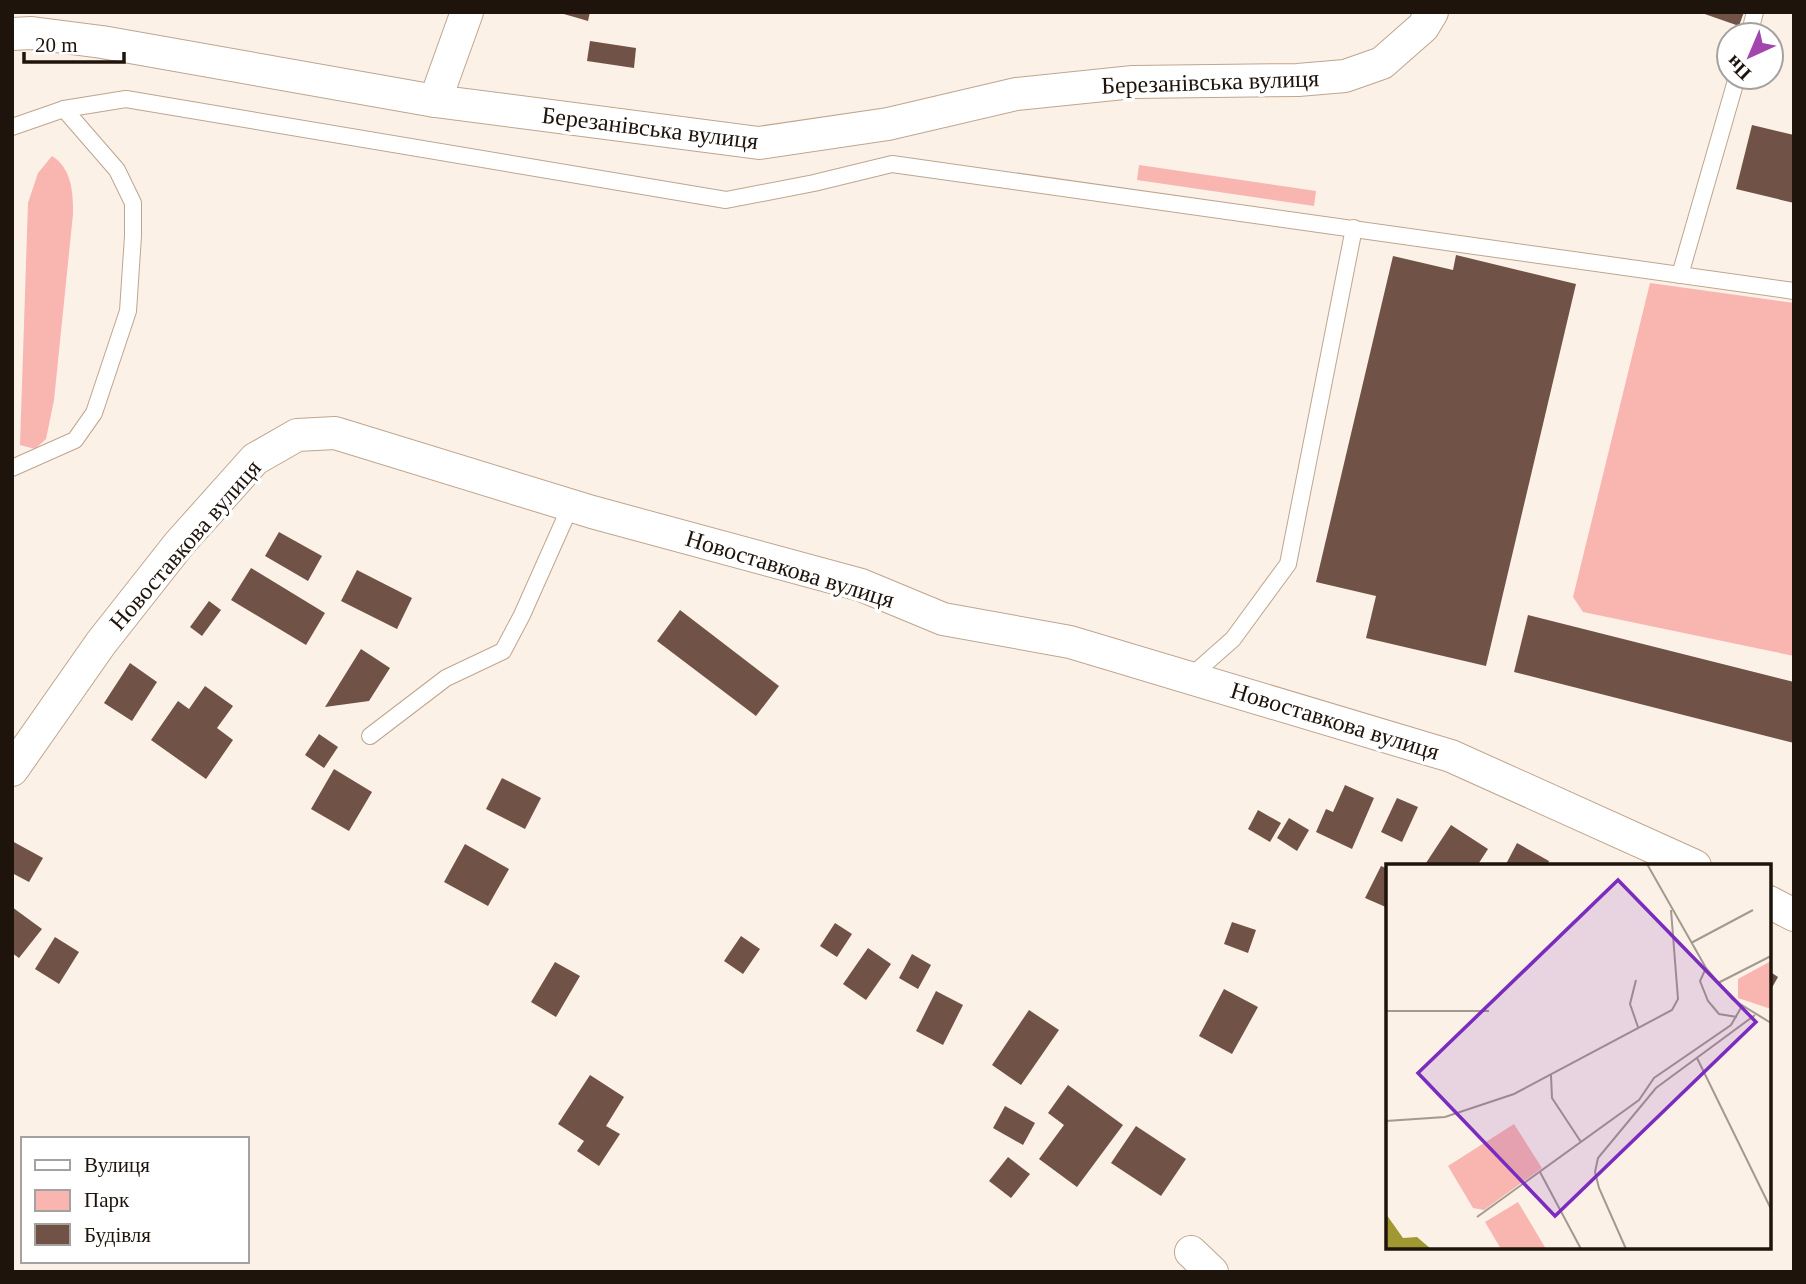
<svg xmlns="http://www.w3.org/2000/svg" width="1806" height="1284" viewBox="0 0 1806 1284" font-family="Georgia,serif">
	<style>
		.green { fill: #f9b5b0 }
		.building { fill: #705346 }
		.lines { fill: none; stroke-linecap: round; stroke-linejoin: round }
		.lane-casing { stroke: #bfa58e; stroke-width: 18 }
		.street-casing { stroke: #bfa58e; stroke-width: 34 }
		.lane { stroke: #fff; stroke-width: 16 }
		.street { stroke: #fff; stroke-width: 32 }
		.labels { text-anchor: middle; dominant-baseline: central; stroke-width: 7; stroke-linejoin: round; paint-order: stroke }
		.street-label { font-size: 24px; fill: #1e140c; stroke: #fff }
		.inset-road { fill: none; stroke: #a3998f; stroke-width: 2 }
		.view { fill: #7b2cbf; fill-opacity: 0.15; stroke: #7b2cbf; stroke-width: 3.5 }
		.inset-edge { fill: none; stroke: #1e140c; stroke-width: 3.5 }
	</style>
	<rect width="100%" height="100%" fill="#fcf1e7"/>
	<g class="green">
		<path d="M 52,156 C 72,169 73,192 73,214 L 54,400 L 46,439 L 35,449 L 20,445 L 28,203 L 38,173 Z"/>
		<path d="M 1139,165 L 1316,191 L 1314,206 L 1137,180 Z"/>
		<path d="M 1650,283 L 1794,303 L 1794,656 L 1583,612 L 1573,597 Z"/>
	</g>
	<g class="building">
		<path d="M 557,12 L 590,12 L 588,21 Z"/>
		<path d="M 1699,12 L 1744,12 L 1739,26 Z"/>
		<path d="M 590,41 L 636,48 L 634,68 L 587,61 Z"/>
		<path d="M 1752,125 L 1794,135 L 1794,203 L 1736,189 Z"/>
		<path d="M 1456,255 L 1576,284 L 1486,666 L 1366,638 L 1376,596 L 1316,582 L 1393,256 L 1453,270 Z"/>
		<path d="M 279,532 L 322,556 L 308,581 L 265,556 Z"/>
		<path d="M 251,568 L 325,613 L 306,645 L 231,600 Z"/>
		<path d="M 357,570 L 412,598 L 397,629 L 341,601 Z"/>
		<path d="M 209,601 L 221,610 L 202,636 L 190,627 Z"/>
		<path d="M 680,610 L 779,686 L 756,716 L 657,641 Z"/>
		<path d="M 1528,615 L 1794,682 L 1794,743 L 1514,672 Z"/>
		<path d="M 361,649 L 390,668 L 369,701 L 325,707 Z"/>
		<path d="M 130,663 L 157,682 L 132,721 L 104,703 Z"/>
		<path d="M 205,686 L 233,706 L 217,728 L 233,740 L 206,779 L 151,740 L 178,701 L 189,709 Z"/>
		<path d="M 319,734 L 338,747 L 324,768 L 305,755 Z"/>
		<path d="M 334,769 L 372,792 L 349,831 L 311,809 Z"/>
		<path d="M 502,778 L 541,798 L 525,829 L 486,809 Z"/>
		<path d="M 1345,785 L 1374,798 L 1352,849 L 1316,832 L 1326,809 L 1333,812 Z"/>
		<path d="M 1397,798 L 1418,807 L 1402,842 L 1381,832 Z"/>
		<path d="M 1258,810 L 1281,823 L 1270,842 L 1248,829 Z"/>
		<path d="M 1289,818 L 1309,830 L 1297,851 L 1277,838 Z"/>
		<path d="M 1451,825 L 1488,849 L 1477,866 L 1424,866 Z"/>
		<path d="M 12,841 L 43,858 L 29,882 L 12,873 Z"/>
		<path d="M 1517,843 L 1549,861 L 1547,866 L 1505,866 Z"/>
		<path d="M 465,844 L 509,869 L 488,906 L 444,882 Z"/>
		<path d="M 1381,866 L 1388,869 L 1388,908 L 1365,898 Z"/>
		<path d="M 12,907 L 42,929 L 19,958 L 12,953 Z"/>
		<path d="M 1232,922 L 1256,930 L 1248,953 L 1224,944 Z"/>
		<path d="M 835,923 L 852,934 L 837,957 L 820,946 Z"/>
		<path d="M 741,936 L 760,949 L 743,974 L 724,961 Z"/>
		<path d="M 55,937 L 79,952 L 59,984 L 35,969 Z"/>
		<path d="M 868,948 L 891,964 L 866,1000 L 843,984 Z"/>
		<path d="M 912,954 L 931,965 L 918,989 L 899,978 Z"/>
		<path d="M 555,962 L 580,976 L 556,1017 L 531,1002 Z"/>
		<path d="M 1769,971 L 1778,977 L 1769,993 Z"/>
		<path d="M 1224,989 L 1258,1007 L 1232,1054 L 1199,1036 Z"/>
		<path d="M 936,991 L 963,1005 L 943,1045 L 916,1031 Z"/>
		<path d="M 1029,1010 L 1059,1030 L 1021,1085 L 992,1065 Z"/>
		<path d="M 590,1075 L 624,1097 L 606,1126 L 620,1134 L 599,1166 L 577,1151 L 584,1141 L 558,1124 Z"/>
		<path d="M 1068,1085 L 1123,1125 L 1077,1187 L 1039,1159 L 1064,1125 L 1048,1113 Z"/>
		<path d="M 1005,1106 L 1035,1123 L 1023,1145 L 993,1128 Z"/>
		<path d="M 1136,1126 L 1186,1159 L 1161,1196 L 1111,1163 Z"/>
		<path d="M 1008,1157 L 1030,1174 L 1011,1198 L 989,1181 Z"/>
	</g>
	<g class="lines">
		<g class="lane-casing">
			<g id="lane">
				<path d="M 1749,35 L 1755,12"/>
				<path d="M 12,127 L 64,109 L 126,99 L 726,200 L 814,183 L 892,164 L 1794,291"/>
				<path d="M 1680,275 L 1737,77"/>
				<path d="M 12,468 L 75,440 L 94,413 L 128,311 L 133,236 L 133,203 L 117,170 L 64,109"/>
				<path d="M 1190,677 L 1233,639 L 1288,564 L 1354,228"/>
				<path d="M 370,736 L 446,678 L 503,651 L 522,615 L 571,505"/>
			</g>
		</g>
		<g class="street-casing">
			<g id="street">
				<path d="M 12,34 L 32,33 L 102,42 L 435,101 L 759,143 L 888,124 L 1016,94 L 1133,82 L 1298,80 L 1345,76 L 1382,63 L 1423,27 L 1432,12"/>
				<path d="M 435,101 L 467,12"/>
				<path d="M 12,770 L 101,643 L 179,544 L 255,459 L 297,435 L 335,433 L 592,512 L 861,585 L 943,619 L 1070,642 L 1451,756 L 1695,866"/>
				<path d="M 1769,902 L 1794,915"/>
				<path d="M 1191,1252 L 1212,1272"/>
			</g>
		</g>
		<use href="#lane" class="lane"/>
		<use href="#street" class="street"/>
	</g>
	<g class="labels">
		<g class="street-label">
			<text transform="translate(1210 82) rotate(-2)">Березанівська вулиця</text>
			<text transform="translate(650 128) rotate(7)">Березанівська вулиця</text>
			<text transform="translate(185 545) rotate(-49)">Новоставкова вулиця</text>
			<text transform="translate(790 569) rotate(17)">Новоставкова вулиця</text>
			<text transform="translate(1335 721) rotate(17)">Новоставкова вулиця</text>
		</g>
	</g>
	<g transform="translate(1386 864)">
		<rect width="385" height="385" fill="#fcf1e7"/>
		<path d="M 385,97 L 385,145 L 352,134 L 352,115 ZM 128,260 L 156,304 L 98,346 L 87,344 L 62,302 ZM 132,338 L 160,385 L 115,385 L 99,358 Z" fill="#f9b5b0"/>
		<path d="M 0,350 L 17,374 L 31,373 L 45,385 L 0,385 Z" fill="#a19831"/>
		<path class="inset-road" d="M 261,0 L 320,104 L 346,135 L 385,159M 305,79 L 367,46M 320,104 L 314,117 L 322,137 L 333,150 L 351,153M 250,116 L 244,140 L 252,163M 332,119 L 385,92M 0,147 L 103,147M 311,194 L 385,345M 165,211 L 166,234 L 195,278M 0,257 L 59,253 L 128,230 L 286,146 L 292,135 L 285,46M 154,308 L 195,385M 91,353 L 253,236 L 268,214 L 345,161 L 356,142M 240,385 L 213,324 L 209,308 L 212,294 L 270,224 L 369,151"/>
		<path class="view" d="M 232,16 L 370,158 L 169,352 L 32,209 Z"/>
		<rect width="385" height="385" class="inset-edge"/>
	</g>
	<rect width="1806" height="1284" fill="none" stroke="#1e140c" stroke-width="28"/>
	<rect x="21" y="1137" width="228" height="126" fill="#ffffff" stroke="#a5a19e" stroke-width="2"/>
	<rect x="35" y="1160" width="35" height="10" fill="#ffffff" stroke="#a5a19e" stroke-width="2"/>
	<text x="84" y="1172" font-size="21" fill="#1e140c">Вулиця</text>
	<rect x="35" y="1190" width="35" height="21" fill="#f9b5b0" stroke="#a5a19e" stroke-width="2"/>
	<text x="84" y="1207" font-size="21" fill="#1e140c">Парк</text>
	<rect x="35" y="1224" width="35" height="21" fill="#705346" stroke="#a5a19e" stroke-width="2"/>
	<text x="84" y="1242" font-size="21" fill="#1e140c">Будівля</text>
	<g transform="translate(1750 56) rotate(224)"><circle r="33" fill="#ffffff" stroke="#a5a19e" stroke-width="2"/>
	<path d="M0-5L12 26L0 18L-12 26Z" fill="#a345ae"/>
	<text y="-10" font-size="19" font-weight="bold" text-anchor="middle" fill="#1e140c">Пн</text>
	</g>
	<path d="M24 52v10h100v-10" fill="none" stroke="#1e140c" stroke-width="3.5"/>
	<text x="35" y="52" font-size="21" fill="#1e140c" stroke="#ffffff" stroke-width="5" paint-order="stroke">20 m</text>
</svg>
